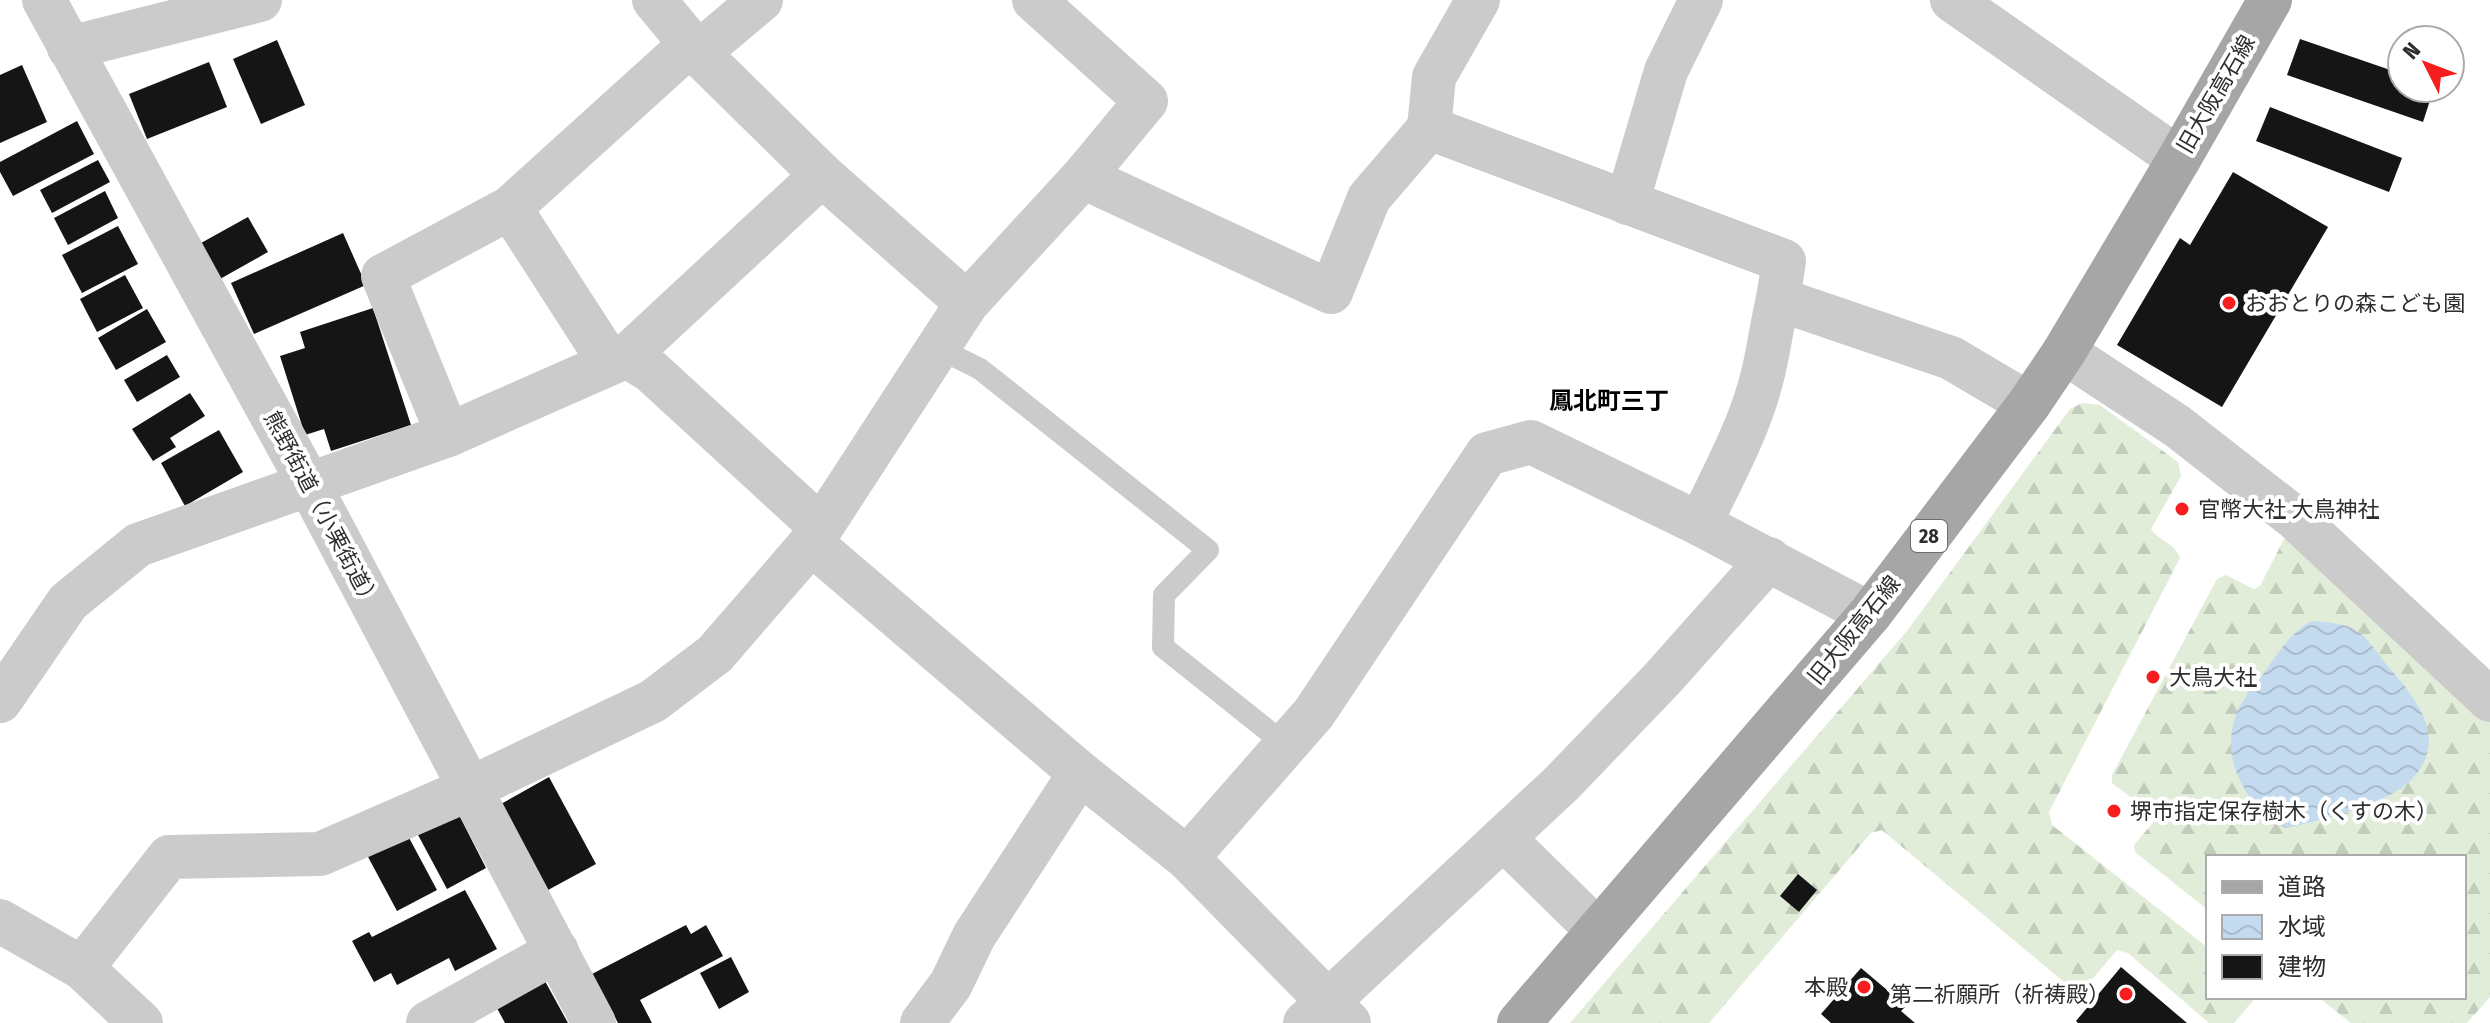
<svg xmlns="http://www.w3.org/2000/svg" width="2490" height="1023" viewBox="0 0 2490 1023" font-family="'Fira Sans Condensed','Noto Sans JP',sans-serif">
	<style>
		.forest { fill: url(#forest-firs) }
		.water { fill: url(#water-waves) }
		.building { fill: #151515 }
		.lines { fill: none; stroke-linecap: round; stroke-linejoin: round }
		.service { stroke: #cbcbcb; stroke-width: 22 }
		.minor { stroke: #cbcbcb; stroke-width: 44 }
		.tertiary { stroke: #cbcbcb; stroke-width: 44 }
		.primary { stroke: #a6a6a6; stroke-width: 44 }
		.poi-dot { fill: #f61e1f; stroke: #fff; stroke-width: 3 }
		.labels { text-anchor: middle; dominant-baseline: central; stroke-width: 8; stroke-linejoin: round; paint-order: stroke }
		.shield { fill: #fff; stroke: #6d6d6d; stroke-width: 2 }
		.shield-label { font-size: 20px; font-weight: bold; fill: #2e2e2e }
		.street-label { font-size: 22px; fill: #2e2e2e; stroke: #fff }
		.poi-label { font-size: 22px; fill: #2e2e2e; stroke: #fff; text-anchor: start }
		.neighbourhood-label { font-size: 24px; font-weight: bold; fill: #000; stroke: #fff }
	</style>
	<defs>
		<pattern id="forest-firs" width="22" height="20" patternUnits="userSpaceOnUse" patternTransform="scale(2)"><rect width="22" height="20" fill="#e2edd9"/><path d="M5 1l3.5 6h-7zM16 11l3.5 6h-7z" fill="#c2ccbb"/></pattern>
		<pattern id="water-waves" width="16" height="10" patternUnits="userSpaceOnUse" patternTransform="scale(2)"><rect width="16" height="10" fill="#c4dbef"/><path d="M0 5q4-4 8 0t8 0" fill="none" stroke="#a9bccd"/></pattern>
	</defs>
	<rect width="100%" height="100%" fill="#fff"/>
	<g class="forest">
		<path d="M 2082,403 L 2100,405 L 2178,462 L 2181,476 L 2151,529 C 2161,543 2173,541 2180,558 L 2049,812 L 2052,825 L 2208,948 L 2208,997 L 2256,997 L 2234,1023 L 2209,1023 L 2128,953 L 2117,950 L 2084,989 L 2076,992 L 1882,830 L 1871,833 L 1709,1023 L 1570,1023 L 1907,631 L 2070,409 Z"/>
		<path d="M 2284,539 L 2292,539 L 2490,722 L 2490,997 L 2467,1023 L 2351,1023 L 2318,997 L 2464,997 L 2464,857 L 2208,857 L 2208,910 L 2135,852 L 2134,845 L 2155,820 L 2154,815 L 2112,783 L 2112,775 L 2217,579 L 2226,575 L 2254,589 L 2260,586 Z"/>
	</g>
	<path class="water" d="M 2312,621 C 2328,622 2347,623 2360,633 C 2370,641 2379,656 2388,666 C 2416,699 2450,738 2412,779 C 2389,804 2319,821 2286,828 C 2247,808 2219,759 2236,715 C 2241,699 2257,684 2266,670 C 2280,651 2291,632 2312,621 Z"/>
	<g class="building">
		<path d="M 2300,39 L 2402,74 L 2402,88 L 2434,88 L 2423,122 L 2287,75 Z"/>
		<path d="M 277,40 L 305,105 L 261,124 L 233,59 Z"/>
		<path d="M 209,62 L 227,107 L 147,139 L 129,94 Z"/>
		<path d="M 22,65 L 47,122 L 0,143 L 0,75 Z"/>
		<path d="M 2270,107 L 2402,158 L 2389,192 L 2256,141 Z"/>
		<path d="M 77,121 L 94,154 L 13,196 L 0,172 L 0,162 Z"/>
		<path d="M 98,160 L 110,182 L 52,213 L 40,190 Z"/>
		<path d="M 2233,172 L 2328,227 L 2222,407 L 2117,345 L 2180,238 L 2190,245 Z"/>
		<path d="M 105,191 L 118,218 L 68,245 L 54,218 Z"/>
		<path d="M 248,217 L 268,252 L 220,279 L 201,243 Z"/>
		<path d="M 118,226 L 138,264 L 82,293 L 62,255 Z"/>
		<path d="M 343,233 L 366,285 L 254,334 L 231,283 Z"/>
		<path d="M 125,275 L 143,308 L 97,332 L 80,299 Z"/>
		<path d="M 373,308 L 411,425 L 331,451 L 324,429 L 305,435 L 280,356 L 305,348 L 300,332 Z"/>
		<path d="M 147,309 L 166,342 L 116,370 L 98,338 Z"/>
		<path d="M 167,355 L 180,377 L 137,402 L 124,380 Z"/>
		<path d="M 190,393 L 205,416 L 170,438 L 176,447 L 153,461 L 132,429 Z"/>
		<path d="M 219,430 L 243,472 L 185,506 L 161,463 Z"/>
		<path d="M 549,777 L 596,864 L 548,890 L 501,804 Z"/>
		<path d="M 457,811 L 486,868 L 447,889 L 417,833 Z"/>
		<path d="M 407,834 L 437,890 L 397,911 L 367,855 Z"/>
		<path d="M 1798,874 L 1817,890 L 1799,912 L 1780,896 Z"/>
		<path d="M 465,890 L 497,949 L 455,971 L 449,958 L 397,985 L 391,973 L 374,982 L 352,941 L 369,932 L 372,937 Z"/>
		<path d="M 686,925 L 691,934 L 706,925 L 723,956 L 640,1000 L 652,1023 L 618,1023 L 592,974 Z"/>
		<path d="M 731,957 L 749,992 L 719,1009 L 700,973 Z"/>
		<path d="M 2121,967 L 2187,1023 L 2078,1023 L 2076,1021 Z"/>
		<path d="M 1861,968 L 1906,1006 L 1901,1011 L 1915,1023 L 1831,1023 L 1821,1014 Z"/>
		<path d="M 540,972 L 568,1023 L 505,1023 L 492,999 Z"/>
	</g>
	<g class="lines">
		<path class="service" d="M 938,348 L 980,369 L 1208,550 L 1164,595 L 1163,647 L 1286,745"/>
		<g class="minor">
			<path d="M 654,0 L 698,53 L 822,175"/>
			<path d="M 1034,0 L 1146,101 L 1083,177"/>
			<path d="M 1952,0 L 2179,159"/>
			<path d="M 69,48 L 260,0"/>
			<path d="M 698,53 L 761,0"/>
			<path d="M 1429,128 L 1434,77 L 1478,0"/>
			<path d="M 1627,203 L 1666,71 L 1701,0"/>
			<path d="M 510,208 L 610,363"/>
			<path d="M 2064,352 L 2177,426 L 2295,518 L 2490,700"/>
			<path d="M 627,356 L 651,371 L 821,527"/>
			<path d="M 448,435 L 383,276 L 510,208 L 691,44"/>
			<path d="M 1700,524 C 1721,479 1747,433 1760,385 C 1768,358 1771,328 1778,299"/>
			<path d="M 811,543 L 1080,773 L 1187,858 L 1349,1023"/>
			<path d="M 0,701 L 68,602 L 138,545 L 448,435 L 627,356 L 822,175 L 967,303"/>
			<path d="M 1503,838 L 1598,931"/>
			<path d="M 1187,858 L 1314,713 L 1487,454 L 1531,442 L 1700,524 L 1870,614"/>
			<path d="M 0,921 L 82,968 L 141,1023"/>
			<path d="M 82,968 L 169,857 L 320,854 L 469,789 L 653,701 L 715,654 L 811,543 L 967,303 L 1083,177 L 1331,292 L 1369,198 L 1429,128 L 1784,261 L 1778,299 L 1951,358 L 2029,404"/>
			<path d="M 428,1023 L 557,951"/>
			<path d="M 922,1023 L 951,984 L 974,936 L 1080,773"/>
			<path d="M 1305,1023 L 1562,783 L 1662,679 L 1769,559"/>
		</g>
		<path class="tertiary" d="M 44,0 L 309,484 L 594,1023"/>
		<path class="primary" d="M 1519,1023 L 1870,614 L 2029,404 L 2064,352 L 2179,159 L 2270,0"/>
	</g>
	<g class="poi-dot">
		<circle cx="2229" cy="303" r="8"/>
		<circle cx="2182" cy="509" r="8"/>
		<circle cx="2153" cy="677" r="8"/>
		<circle cx="2114" cy="811" r="8"/>
		<circle cx="1864" cy="987" r="8"/>
		<circle cx="2126" cy="994" r="8"/>
	</g>
	<g class="labels">
		<rect class="shield" x="1911" y="520" width="36" height="32" rx="6"/>
		<g class="shield-label">
			<text x="1929" y="536">28</text>
		</g>
		<g class="street-label">
			<text transform="translate(2216 94) rotate(-60)">旧大阪高石線</text>
			<text transform="translate(322 510) rotate(62)">熊野街道（小栗街道）</text>
			<text transform="translate(1854 630) rotate(-51)">旧大阪高石線</text>
		</g>
		<g class="poi-label">
			<text x="2245" y="303">おおとりの森こども園</text>
			<text x="2198" y="509">官幣大社 大鳥神社</text>
			<text x="2169" y="677">大鳥大社</text>
			<text x="2130" y="811">堺市指定保存樹木（くすの木）</text>
			<text x="1848" y="987" text-anchor="end">本殿</text>
			<text x="2110" y="994" text-anchor="end">第二祈願所（祈祷殿）</text>
		</g>
		<g class="neighbourhood-label">
			<text x="1609" y="401">鳳北町三丁</text>
		</g>
	</g>
	<rect x="2206" y="855" width="260" height="144" fill="#ffffff" stroke="#ababab" stroke-width="2"/>
	<rect x="2222" y="881" width="40" height="12" fill="#a6a6a6" stroke="#ababab" stroke-width="2"/>
	<text x="2278" y="895" font-size="24" fill="#2e2e2e">道路</text>
	<rect x="2222" y="915" width="40" height="24" fill="url(#water-waves)" stroke="#ababab" stroke-width="2"/>
	<text x="2278" y="935" font-size="24" fill="#2e2e2e">水域</text>
	<rect x="2222" y="955" width="40" height="24" fill="#151515" stroke="#ababab" stroke-width="2"/>
	<text x="2278" y="975" font-size="24" fill="#2e2e2e">建物</text>
	<g transform="translate(2426 64) rotate(312)"><circle r="38" fill="#ffffff" stroke="#ababab" stroke-width="2"/>
	<path d="M0-6L14 30L0 20L-14 30Z" fill="#f61e1f"/>
	<text y="-12" font-size="22" font-weight="bold" text-anchor="middle" fill="#2e2e2e">N</text>
	</g>
</svg>
